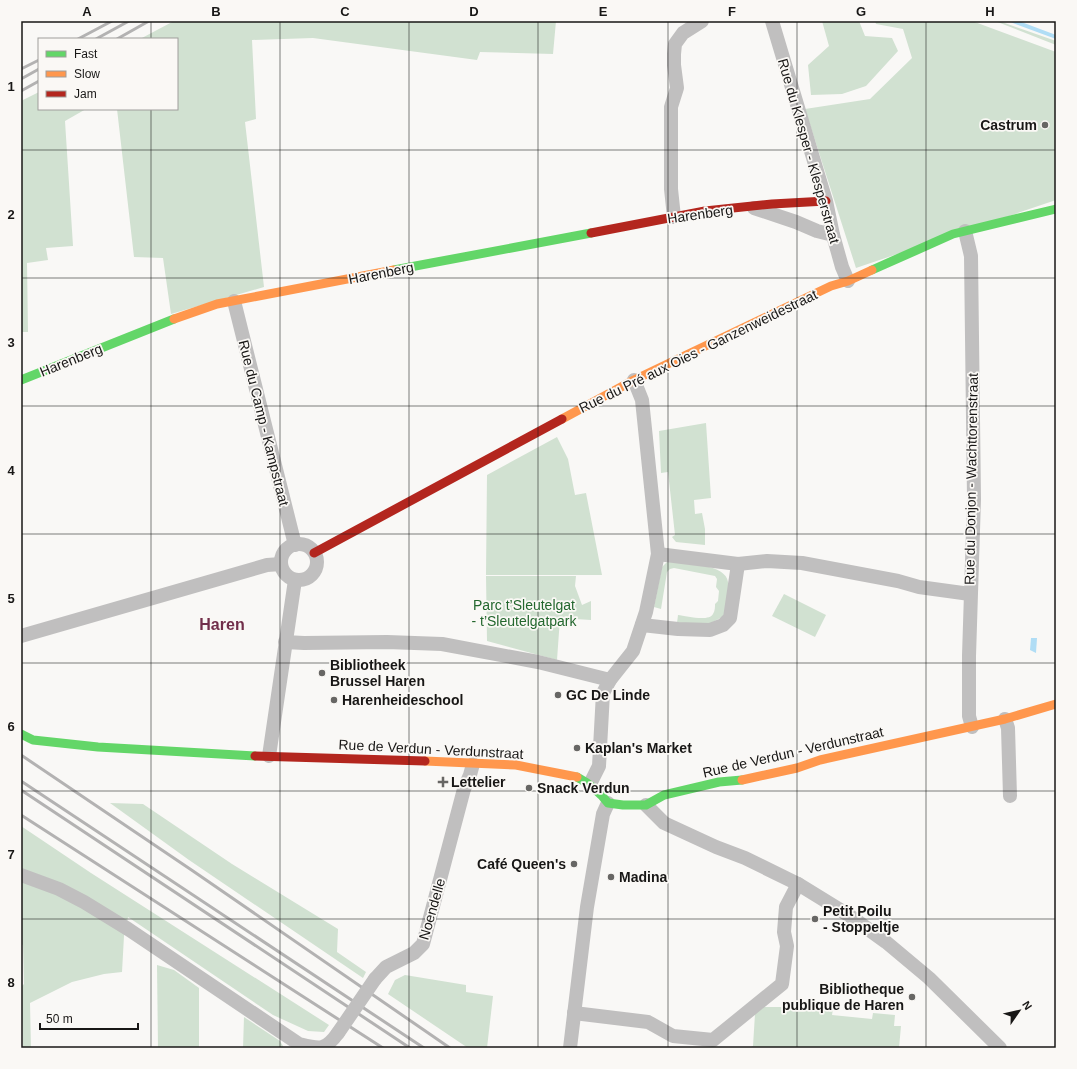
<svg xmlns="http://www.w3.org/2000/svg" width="1077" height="1069" viewBox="0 0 1077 1069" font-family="Arial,sans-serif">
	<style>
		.green { fill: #d1e1d1 }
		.water { fill: #b0ddf5 }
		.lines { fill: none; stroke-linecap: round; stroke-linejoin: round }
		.stream { stroke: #b0ddf5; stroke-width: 4 }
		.street { stroke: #c0bfbf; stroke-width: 14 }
		.fast { stroke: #63d668; stroke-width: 9 }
		.slow { stroke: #ff974d; stroke-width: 9 }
		.jam { stroke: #b3261e; stroke-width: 9 }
		.rail { stroke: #b3b2b2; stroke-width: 3 }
		.street-bridge { stroke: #c0bfbf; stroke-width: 14 }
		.grid { fill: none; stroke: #181716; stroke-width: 1; stroke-opacity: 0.55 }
		.poi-dot { fill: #676664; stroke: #faf8f5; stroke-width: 1.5 }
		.labels { text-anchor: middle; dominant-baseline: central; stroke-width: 3.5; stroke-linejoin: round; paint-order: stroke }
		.poi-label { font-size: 14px; font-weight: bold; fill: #181716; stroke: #faf8f5; text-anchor: start }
		.street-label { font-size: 14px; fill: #181716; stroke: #faf8f5 }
		.park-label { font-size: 14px; fill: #23672e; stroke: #faf8f5 }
		.quarter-label { font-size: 16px; font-weight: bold; fill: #712e4a; stroke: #faf8f5 }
		.neatline { fill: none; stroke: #181716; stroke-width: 1.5 }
		.grid-label { font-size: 13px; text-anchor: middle; font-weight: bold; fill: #181716 }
	</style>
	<rect width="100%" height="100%" fill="#f9f8f6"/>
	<g class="green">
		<path d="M 174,21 L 556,21 L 553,54 L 480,52 L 477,60 L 313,38 L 252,40 L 256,119 L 245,122 L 264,287 L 171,314 L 163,258 L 134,257 L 117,109 L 177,109 L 177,39 L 140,39 Z"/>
		<path d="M 822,21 L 859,21 L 865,36 L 892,38 L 898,51 L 866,86 L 842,94 L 811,95 L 808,65 L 829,46 Z"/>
		<path d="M 875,21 L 972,21 L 1056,52 L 1056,200 L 856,268 L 805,109 L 870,99 L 912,58 L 903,29 L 876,24 Z"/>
		<path d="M 995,21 L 999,21 L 1056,41 L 1056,45 Z"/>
		<path d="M 39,92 L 39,109 L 86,109 L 65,121 L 73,246 L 46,248 L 48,260 L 27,263 L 28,332 L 21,332 L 21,101 Z"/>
		<path d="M 706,423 L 711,498 L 694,500 L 695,514 L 702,513 L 705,529 L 705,545 L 676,542 L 672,537 L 675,535 L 668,472 L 661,473 L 659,431 Z"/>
		<path d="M 557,437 L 568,459 L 575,495 L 586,493 L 602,575 L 486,575 L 487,475 Z"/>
		<path d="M 667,562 L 673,562 C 687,564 726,564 728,582 C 730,592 726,606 724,616 L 709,624 L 677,623 L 678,615 C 686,616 709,622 713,614 C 715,611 715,607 715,604 L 718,601 L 719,591 L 716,587 L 717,579 L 715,576 L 674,568 L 670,569 L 667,572 L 661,609 L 654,607 L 662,567 Z"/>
		<path d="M 486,576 L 576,576 L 575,586 L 582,605 L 591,601 L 591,620 L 560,618 L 557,660 L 487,641 Z"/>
		<path d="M 784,594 L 826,615 L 815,637 L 772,616 Z"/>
		<path d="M 110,803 L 143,804 L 232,864 L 338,929 L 337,952 L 366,972 L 363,978 L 189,860 Z"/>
		<path d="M 21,826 L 91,873 L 329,1025 L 324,1032 L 308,1031 L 273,1015 L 128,917 L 124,936 L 122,972 L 104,974 L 72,982 L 30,1003 L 31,1048 L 23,1048 L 21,987 L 24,984 L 23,945 L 21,944 Z"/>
		<path d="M 157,965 L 174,970 L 199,988 L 199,1048 L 158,1048 Z"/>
		<path d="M 405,975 L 466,985 L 466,992 L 493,996 L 487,1048 L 468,1048 L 388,994 L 395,980 Z"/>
		<path d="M 764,1007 L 780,1007 L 811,1010 L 812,1007 L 833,1009 L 832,1015 L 872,1019 L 873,1013 L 895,1015 L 894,1026 L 901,1026 L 899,1048 L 749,1048 L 753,1046 L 755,1014 Z"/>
		<path d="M 244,1017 L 280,1041 L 284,1048 L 243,1048 Z"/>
	</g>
	<path class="water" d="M 1031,638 L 1037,638 L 1036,653 L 1030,650 Z"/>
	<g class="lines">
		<path class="stream" d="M 1013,21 L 1056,37"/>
		<g class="street">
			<path d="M 772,21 L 826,201 L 833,235 L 842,267 L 848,281"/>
			<path d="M 754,208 L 796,222 L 817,231 L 833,235"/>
			<path d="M 674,217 L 671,189 L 671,107 L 677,88 L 674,65 L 674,54 L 675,44 L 683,33 L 702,21"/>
			<path d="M 965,231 L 971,256 L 974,499 L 969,656 L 969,716 L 972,727"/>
			<path d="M 234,301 L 295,545"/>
			<circle cx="299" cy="562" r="18"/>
			<path d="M 658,554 L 738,564 L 767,561 L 802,563 L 898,581 L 919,587 L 970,594"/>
			<path d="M 642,625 L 678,629 L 710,630 L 723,625 L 730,618 L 738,564"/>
			<path d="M 21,636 L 267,565 L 281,564"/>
			<path d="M 285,642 L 304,643 L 387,642 L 442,644 L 538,662 L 610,680"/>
			<path d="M 1005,719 L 1008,728 L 1010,796"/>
			<path d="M 269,756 L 295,580"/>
			<path d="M 590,784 L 599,766 L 603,693 L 610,680 L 633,651 L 646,612 L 658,554 L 642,400 L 634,380"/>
			<path d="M 646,805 L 664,823 L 716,847 L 745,858 L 798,884 L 850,916 L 886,942 L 929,978 L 1000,1048"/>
			<path d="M 21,875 L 59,889 L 84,902 L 128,929 L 299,1044 C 320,1049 325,1051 338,1033"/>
			<path d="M 375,979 L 386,967 L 414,953 L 423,944 L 464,789 L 470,775 L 473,764"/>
			<path d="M 574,1013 L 648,1022 L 673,1036 L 713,1040 L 782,984 L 787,946 L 784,932 L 786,907 L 798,884"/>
			<path d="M 570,1048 L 587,907 L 603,814 L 608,803"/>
		</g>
		<g class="fast">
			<path d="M 394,270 L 591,233"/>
			<path d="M 872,270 L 953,234 L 1056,209"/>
			<path d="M 21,380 L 174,319"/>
			<path d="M 21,734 L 33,740 L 98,747 L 255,756"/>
			<path d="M 577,777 C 590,784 599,791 608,803 L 623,805 L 646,805 L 664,795 L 719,782 L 742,780"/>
		</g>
		<g class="slow">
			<path d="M 174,319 L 217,304 L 394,270"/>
			<path d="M 562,419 L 634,380 L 831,286 L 848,281 L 872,270"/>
			<path d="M 425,761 L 516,765 L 577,777"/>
			<path d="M 742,780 L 797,768 L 820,760 L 1005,719 L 1056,704"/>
		</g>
		<g class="jam">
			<path d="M 591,233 L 705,211 L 772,204 L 826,201"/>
			<path d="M 314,553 L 562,419"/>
			<path d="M 255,756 L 425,761"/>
		</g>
		<g class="rail">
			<path d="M 1054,21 L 1056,22"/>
			<path d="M 78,39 L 112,21"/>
			<path d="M 96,39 L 129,21"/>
			<path d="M 117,39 L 149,21"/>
			<path d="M 21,69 L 39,60"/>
			<path d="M 21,79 L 39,69"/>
			<path d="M 21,91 L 39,81"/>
			<path d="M 21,755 L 193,871 L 450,1048"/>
			<path d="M 21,781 L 424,1048"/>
			<path d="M 21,790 L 410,1048"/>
			<path d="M 21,815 L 383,1048"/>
		</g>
		<path class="street-bridge" d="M 338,1033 L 375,979"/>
	</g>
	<path class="grid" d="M 151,21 L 151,39M 280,21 L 280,1048M 409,21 L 409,1048M 538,21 L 538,1048M 668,21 L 668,1048M 797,21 L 797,1048M 926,21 L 926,1048M 151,109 L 151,1048M 21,150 L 1056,150M 21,278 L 1056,278M 21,406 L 1056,406M 21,534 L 1056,534M 21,663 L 1056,663M 21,791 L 1056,791M 21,919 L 1056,919"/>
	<g class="poi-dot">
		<circle cx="1045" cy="125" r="4"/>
		<circle cx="322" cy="673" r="4"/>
		<circle cx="558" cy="695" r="4"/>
		<circle cx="334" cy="700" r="4"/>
		<circle cx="577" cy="748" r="4"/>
		<path d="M441 776h4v4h4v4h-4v4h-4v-4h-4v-4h4z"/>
		<circle cx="529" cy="788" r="4"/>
		<circle cx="574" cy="864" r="4"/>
		<circle cx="611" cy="877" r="4"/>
		<circle cx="815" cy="919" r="4"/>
		<circle cx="912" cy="997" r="4"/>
	</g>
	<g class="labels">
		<g class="poi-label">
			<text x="1037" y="125" text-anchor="end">Castrum</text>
			<text x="330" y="665">Bibliotheek<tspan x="330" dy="16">Brussel Haren</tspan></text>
			<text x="566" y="695">GC De Linde</text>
			<text x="342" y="700">Harenheideschool</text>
			<text x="585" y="748">Kaplan's Market</text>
			<text x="451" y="782">Lettelier</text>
			<text x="537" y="788">Snack Verdun</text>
			<text x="566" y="864" text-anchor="end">Café Queen's</text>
			<text x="619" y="877">Madina</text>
			<text x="823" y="911">Petit Poilu<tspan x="823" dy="16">- Stoppeltje</tspan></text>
			<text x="904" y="989" text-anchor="end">Bibliotheque<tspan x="904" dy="16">publique de Haren</tspan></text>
		</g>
		<g class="street-label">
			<text transform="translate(809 151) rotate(74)">Rue du Klesper - Klesperstraat</text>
			<text transform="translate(700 214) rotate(-8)">Harenberg</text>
			<text transform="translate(381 273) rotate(-11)">Harenberg</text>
			<text transform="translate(698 351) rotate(-26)">Rue du Pré aux Oies - Ganzenweidestraat</text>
			<text transform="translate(71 360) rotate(-22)">Harenberg</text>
			<text transform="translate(264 423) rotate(76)">Rue du Camp - Kampstraat</text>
			<text transform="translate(971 479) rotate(-89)">Rue du Donjon - Wachttorenstraat</text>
			<text transform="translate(431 749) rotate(3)">Rue de Verdun - Verdunstraat</text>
			<text transform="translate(793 752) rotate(-13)">Rue de Verdun - Verdunstraat</text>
			<text transform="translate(432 909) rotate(-74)">Noendelle</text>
		</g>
		<g class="park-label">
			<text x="524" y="605">Parc t’Sleutelgat<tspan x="524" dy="16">- t’Sleutelgatpark</tspan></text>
		</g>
		<g class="quarter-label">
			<text x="222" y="624">Haren</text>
		</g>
	</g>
	<rect width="1077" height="1069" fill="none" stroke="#faf8f5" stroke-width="44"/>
	<rect x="38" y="38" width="140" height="72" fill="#faf8f5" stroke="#a09e9c"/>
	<rect x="46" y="51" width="20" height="6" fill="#63d668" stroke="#a09e9c"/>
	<text x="74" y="58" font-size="12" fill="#181716">Fast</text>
	<rect x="46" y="71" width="20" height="6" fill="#ff974d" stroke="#a09e9c"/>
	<text x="74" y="78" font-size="12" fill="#181716">Slow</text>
	<rect x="46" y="91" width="20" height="6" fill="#b3261e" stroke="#a09e9c"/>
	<text x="74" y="98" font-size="12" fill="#181716">Jam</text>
	<g transform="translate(1019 1011) rotate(56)" stroke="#faf8f5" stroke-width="3" paint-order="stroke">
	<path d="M0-3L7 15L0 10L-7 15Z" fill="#181716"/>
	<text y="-6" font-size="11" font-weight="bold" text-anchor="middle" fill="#181716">N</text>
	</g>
	<path d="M40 1023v6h98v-6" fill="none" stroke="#181716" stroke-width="2"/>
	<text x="46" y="1023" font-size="12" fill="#181716" stroke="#faf8f5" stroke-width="3" paint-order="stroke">50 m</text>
	<rect x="22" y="22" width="1033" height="1025" class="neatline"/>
	<g class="grid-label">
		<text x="87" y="16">A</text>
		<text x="216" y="16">B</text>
		<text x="345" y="16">C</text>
		<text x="474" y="16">D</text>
		<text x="603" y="16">E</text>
		<text x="732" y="16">F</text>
		<text x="861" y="16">G</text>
		<text x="990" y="16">H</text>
		<text x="11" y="91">1</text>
		<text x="11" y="219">2</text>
		<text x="11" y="347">3</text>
		<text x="11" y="475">4</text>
		<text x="11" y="603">5</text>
		<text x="11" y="731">6</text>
		<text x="11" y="859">7</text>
		<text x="11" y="987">8</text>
	</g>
</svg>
